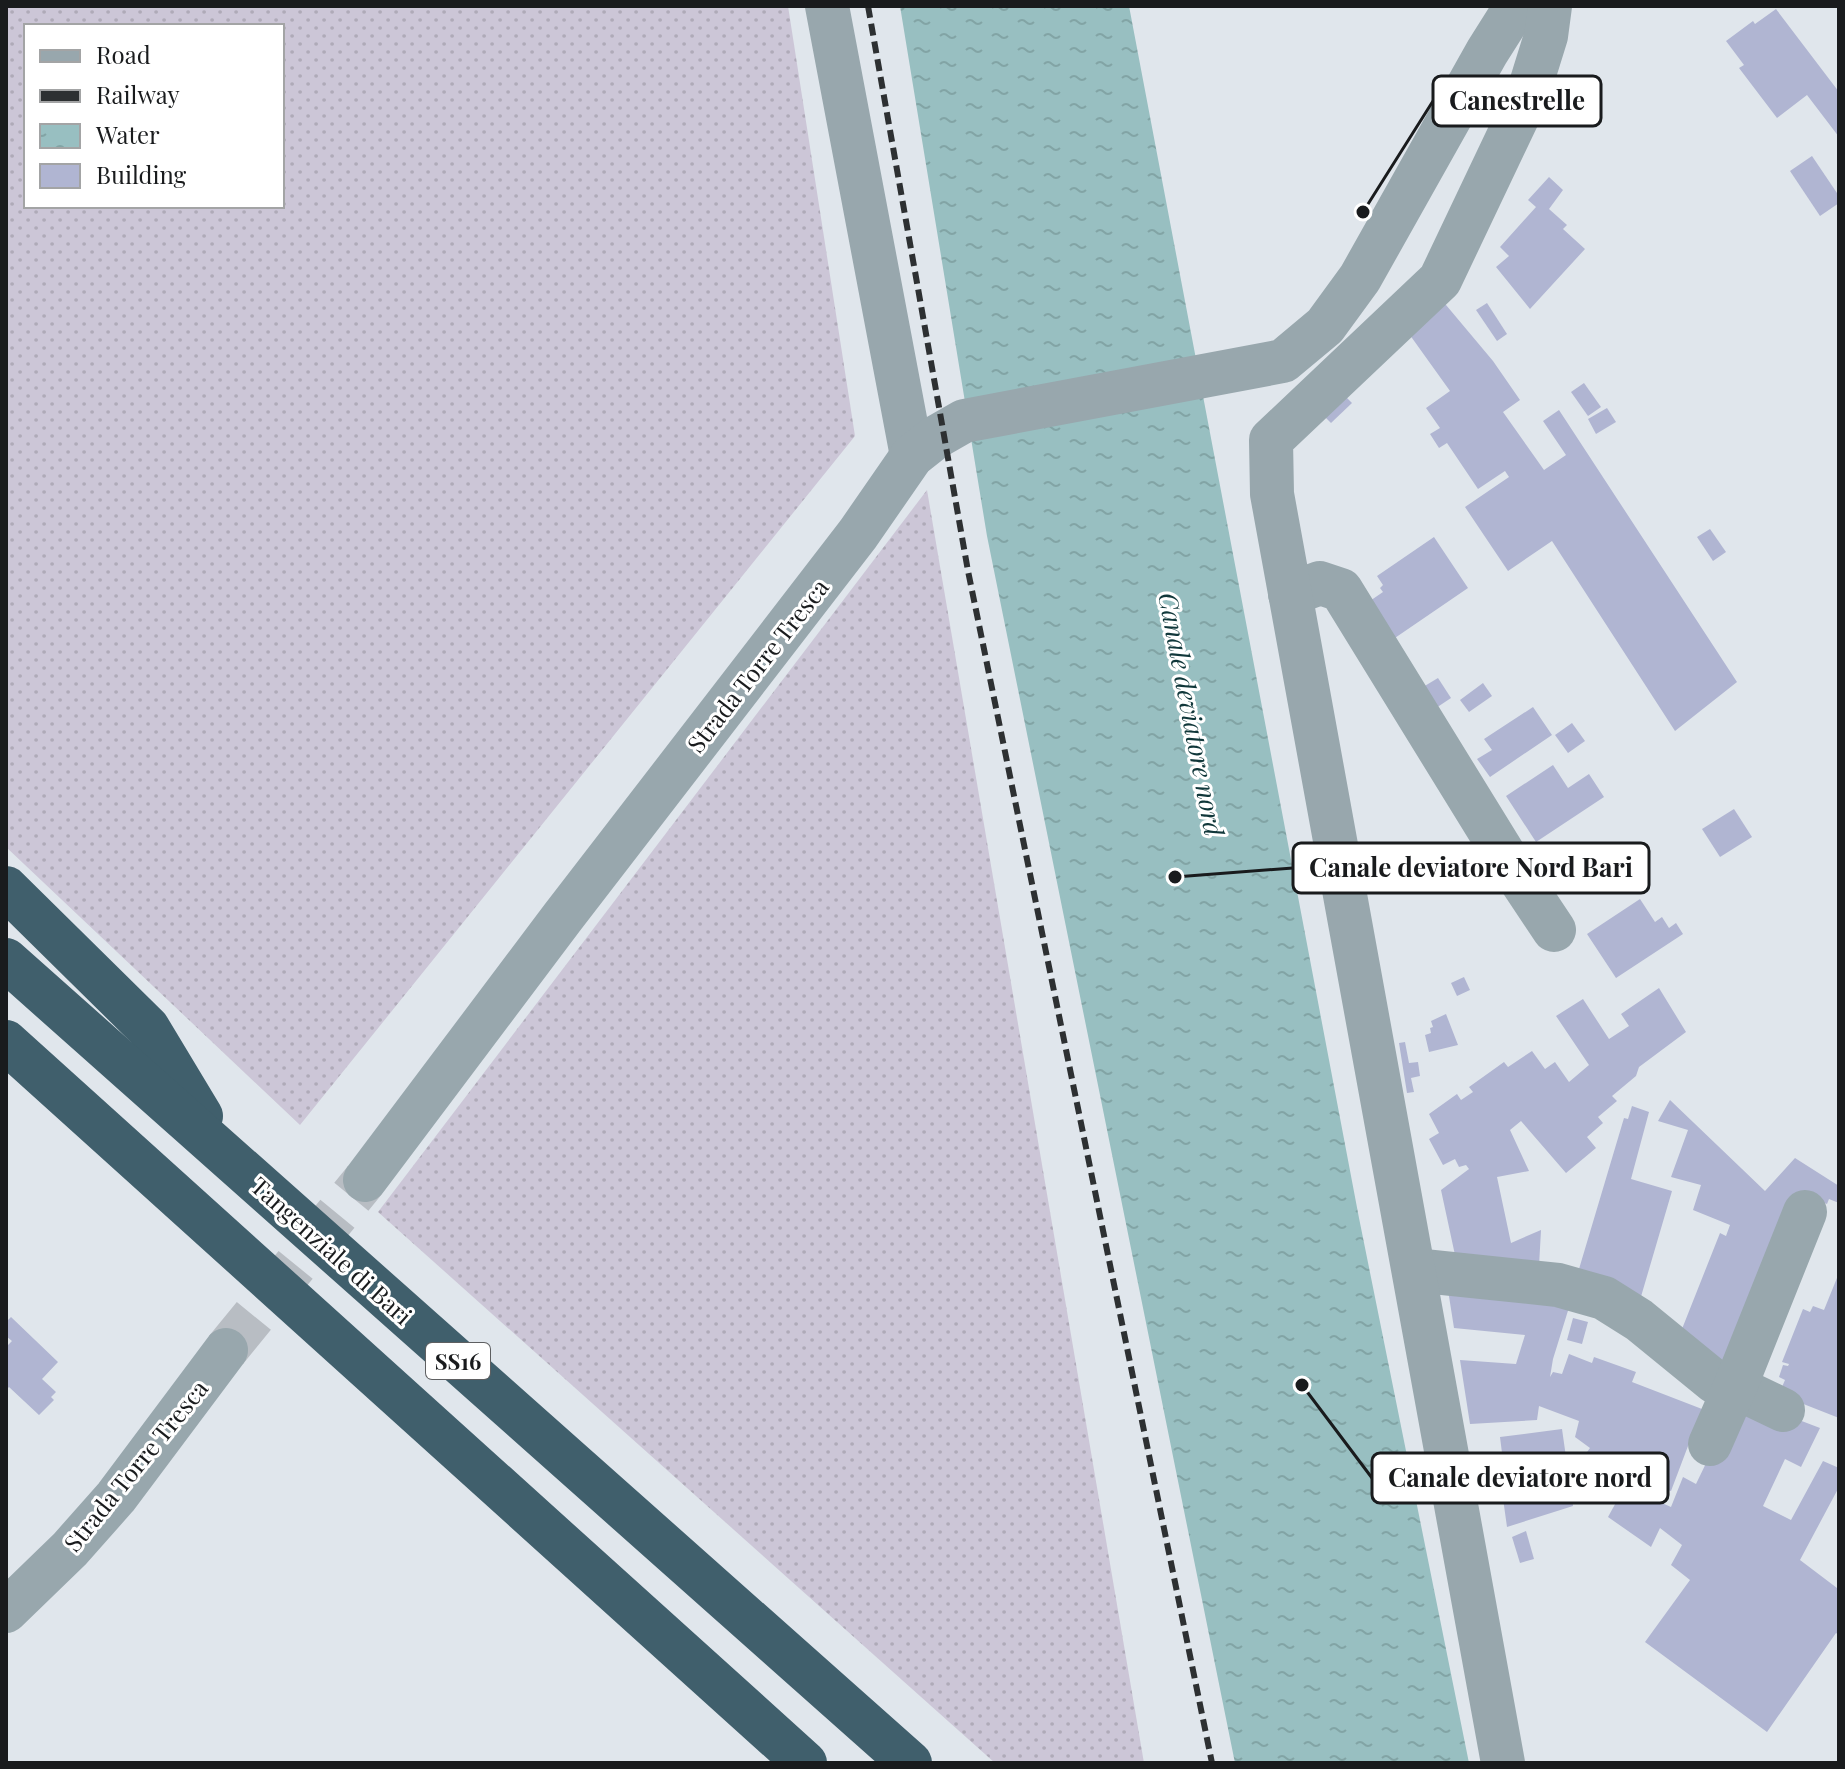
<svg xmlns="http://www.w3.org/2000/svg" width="1845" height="1769" viewBox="0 0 1845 1769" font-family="'Playfair Display',serif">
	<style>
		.grass { fill: url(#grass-dots); fill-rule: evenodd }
		.water { fill: url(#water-ripples) }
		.building { fill: #b0b5d2 }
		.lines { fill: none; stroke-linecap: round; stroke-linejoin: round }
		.minor-tunnel { stroke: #b8bdc3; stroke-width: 44; stroke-dasharray: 44 22; stroke-linecap: butt }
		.minor { stroke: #98a7ad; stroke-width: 44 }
		.highway { stroke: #405f6c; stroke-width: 44 }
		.rail { stroke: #2d3032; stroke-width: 6; stroke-dasharray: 12 6; stroke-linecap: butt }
		.labels { text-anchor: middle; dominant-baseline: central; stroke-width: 6; stroke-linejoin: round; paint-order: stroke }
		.shield { fill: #fff; stroke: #5e5f61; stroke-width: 2 }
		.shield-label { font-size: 22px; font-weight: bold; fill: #191b1d }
		.street-label { font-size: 24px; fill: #191b1d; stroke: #fff }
		.water-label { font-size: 26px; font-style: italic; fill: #10373a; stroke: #fff }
		.leader { fill: none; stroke: #191b1d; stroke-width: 3 }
		.callout-dot { fill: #191b1d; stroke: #fff; stroke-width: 3 }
		.callout { fill: #fff; stroke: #191b1d; stroke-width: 3 }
		.callout-label { font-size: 26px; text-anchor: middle; font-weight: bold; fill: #191b1d }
	</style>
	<defs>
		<pattern id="grass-dots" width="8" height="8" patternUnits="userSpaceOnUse" patternTransform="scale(2)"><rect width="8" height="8" fill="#ccc6d7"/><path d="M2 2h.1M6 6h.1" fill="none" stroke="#afaab8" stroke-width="1.8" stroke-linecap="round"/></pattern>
		<pattern id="water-ripples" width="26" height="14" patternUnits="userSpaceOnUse" patternTransform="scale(2)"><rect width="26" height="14" fill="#98bfc1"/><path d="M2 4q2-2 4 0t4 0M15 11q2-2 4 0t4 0" fill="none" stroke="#82a4a5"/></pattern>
	</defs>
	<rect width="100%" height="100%" fill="#e0e6ec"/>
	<g class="grass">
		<path d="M 6,6 L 788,6 L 855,436 L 300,1125 L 6,847 ZM 26,26 L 282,26 L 282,206 L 26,206 Z"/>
		<path d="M 927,490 L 1144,1763 L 995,1763 L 378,1212 Z"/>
	</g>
	<path class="water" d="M 900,6 L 1129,6 L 1359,1218 L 1469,1763 L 1235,1763 L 987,536 Z"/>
	<g class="building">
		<path d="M 1776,9 L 1839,92 L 1839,137 L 1807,95 L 1777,118 L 1739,68 L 1744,65 L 1726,41 L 1753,21 L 1755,24 Z"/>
		<path d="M 1812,156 L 1839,196 L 1839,203 L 1820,216 L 1790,171 Z"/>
		<path d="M 1549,177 L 1563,190 L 1549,209 L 1567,225 L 1563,229 L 1585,249 L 1530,309 L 1496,267 L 1509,256 L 1500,247 L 1536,207 L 1528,200 Z"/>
		<path d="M 1441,299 L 1493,361 L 1520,400 L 1503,412 L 1544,470 L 1566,455 L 1543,421 L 1559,410 L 1737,682 L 1675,731 L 1552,541 L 1508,571 L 1465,507 L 1509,477 L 1505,471 L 1478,489 L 1447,443 L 1439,448 L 1430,434 L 1440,428 L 1426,408 L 1450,391 L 1407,331 Z"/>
		<path d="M 1487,303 L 1507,334 L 1497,341 L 1476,310 Z"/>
		<path d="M 1584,383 L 1601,407 L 1588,416 L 1571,392 Z"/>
		<path d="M 1341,392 L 1352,403 L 1331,423 L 1320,412 Z"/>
		<path d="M 1607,408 L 1616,422 L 1596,434 L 1588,419 Z"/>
		<path d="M 1710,529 L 1726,552 L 1713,561 L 1697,537 Z"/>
		<path d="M 1434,537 L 1468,588 L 1389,642 L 1364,605 L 1383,592 L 1380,588 L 1383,585 L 1377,576 Z"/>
		<path d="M 1438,678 L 1451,698 L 1436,708 L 1423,687 Z"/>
		<path d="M 1483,683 L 1492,696 L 1469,712 L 1460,700 Z"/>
		<path d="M 1533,707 L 1552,735 L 1490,777 L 1477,759 L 1492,750 L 1484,739 Z"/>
		<path d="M 1572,723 L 1585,741 L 1568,753 L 1555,735 Z"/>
		<path d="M 1553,765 L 1568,788 L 1589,774 L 1604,797 L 1536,842 L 1506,796 Z"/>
		<path d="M 1734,809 L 1752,837 L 1720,857 L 1702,829 Z"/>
		<path d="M 1640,899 L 1655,922 L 1662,917 L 1669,928 L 1676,923 L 1683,934 L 1616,978 L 1587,934 Z"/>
		<path d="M 1464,977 L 1470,990 L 1457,996 L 1451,983 Z"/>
		<path d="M 1659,988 L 1686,1032 L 1639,1067 L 1636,1076 L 1612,1096 L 1617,1101 L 1598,1117 L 1603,1123 L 1587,1137 L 1596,1148 L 1566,1173 L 1521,1121 L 1510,1130 L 1529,1171 L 1497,1177 L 1511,1243 L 1541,1230 L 1539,1266 L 1455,1255 L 1441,1190 L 1469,1169 L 1466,1165 L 1459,1167 L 1455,1159 L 1443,1165 L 1429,1139 L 1439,1133 L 1429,1114 L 1457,1094 L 1461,1100 L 1473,1092 L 1469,1087 L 1504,1062 L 1508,1067 L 1532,1051 L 1545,1069 L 1555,1062 L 1569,1082 L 1589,1065 L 1556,1016 L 1583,999 L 1609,1039 L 1629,1026 L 1621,1014 Z"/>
		<path d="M 1446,1014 L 1458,1045 L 1429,1052 L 1425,1035 L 1431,1033 L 1430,1028 L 1433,1027 L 1431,1021 Z"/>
		<path d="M 1405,1042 L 1409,1063 L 1418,1062 L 1420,1076 L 1411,1078 L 1414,1092 L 1407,1093 L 1399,1043 Z"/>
		<path d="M 1670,1100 L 1765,1191 L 1795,1158 L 1839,1186 L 1839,1203 L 1829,1199 L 1827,1204 L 1805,1195 L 1729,1372 L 1680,1334 L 1720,1233 L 1726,1236 L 1730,1225 L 1693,1210 L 1701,1185 L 1671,1177 L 1688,1130 L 1658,1121 Z"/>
		<path d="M 1632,1106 L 1649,1112 L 1631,1179 L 1672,1191 L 1640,1300 L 1579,1269 L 1624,1118 L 1628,1119 Z"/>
		<path d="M 1839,1273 L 1839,1418 L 1773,1392 L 1782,1387 L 1785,1380 L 1779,1377 L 1783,1365 L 1788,1366 L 1789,1364 L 1782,1362 L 1803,1309 L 1810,1312 L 1813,1306 L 1824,1310 Z"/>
		<path d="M 1448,1290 L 1571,1301 L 1553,1359 L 1550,1377 L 1553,1372 L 1562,1374 L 1569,1354 L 1592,1363 L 1594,1357 L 1636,1372 L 1632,1382 L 1702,1409 L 1671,1491 L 1642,1481 L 1644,1466 L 1607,1454 L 1598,1472 L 1581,1460 L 1590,1448 L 1575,1437 L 1579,1421 L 1539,1406 L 1537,1420 L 1470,1424 L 1460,1360 L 1516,1364 L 1525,1335 L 1454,1328 Z"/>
		<path d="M 11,1317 L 58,1362 L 42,1379 L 56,1392 L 51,1397 L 54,1400 L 39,1415 L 9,1387 L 6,1390 L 6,1347 L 12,1341 L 6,1336 L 6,1322 Z"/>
		<path d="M 1573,1318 L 1588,1322 L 1582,1344 L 1567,1340 Z"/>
		<path d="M 1738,1397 L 1820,1428 L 1801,1467 L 1785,1459 L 1763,1506 L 1791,1520 L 1823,1461 L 1839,1468 L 1839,1487 L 1800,1560 L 1837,1588 L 1839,1585 L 1839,1635 L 1836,1633 L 1767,1732 L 1645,1642 L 1690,1580 L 1671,1565 L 1682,1545 L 1660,1528 L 1651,1547 L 1608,1517 L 1619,1497 L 1630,1501 L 1637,1492 L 1671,1507 L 1683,1477 L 1696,1484 Z"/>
		<path d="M 1562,1429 L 1573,1506 L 1507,1527 L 1499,1470 L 1504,1469 L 1500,1437 Z"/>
		<path d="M 1526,1531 L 1534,1559 L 1520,1563 L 1512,1537 Z"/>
	</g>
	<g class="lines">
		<path class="minor-tunnel" d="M 226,1350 L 365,1180"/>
		<g class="minor">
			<path d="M 827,6 L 912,456"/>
			<path d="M 1290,594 L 1320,583 L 1341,590 L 1508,861 L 1554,930"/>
			<path d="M 365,1180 L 562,918 L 858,534 L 912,456 L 936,437 L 964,421 L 1283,361 L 1325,326 L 1360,278 L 1487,52 L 1516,6"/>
			<path d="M 1414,1270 L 1558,1285 L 1604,1298 L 1639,1320 L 1715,1382 L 1735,1387 L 1783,1410"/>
			<path d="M 1710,1444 L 1735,1387 L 1805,1212"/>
			<path d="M 6,1611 L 70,1549 L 116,1497 L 226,1350"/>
			<path d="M 1503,1763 L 1272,494 L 1271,440 L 1440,280 L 1527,97 L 1546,36 L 1550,6"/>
		</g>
		<g class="highway">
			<path d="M 6,888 L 148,1028 L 201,1116"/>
			<path d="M 6,960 L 910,1763"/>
			<path d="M 6,1042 L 805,1763"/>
		</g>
		<path class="rail" d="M 868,6 L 968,571 L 1212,1763"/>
	</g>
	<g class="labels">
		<rect class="shield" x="426" y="1343" width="64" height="36" rx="6"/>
		<g class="shield-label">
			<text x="458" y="1361">SS16</text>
		</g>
		<g class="street-label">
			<text transform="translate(757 665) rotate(-52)">Strada Torre Tresca</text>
			<text transform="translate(332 1250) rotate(42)">Tangenziale di Bari</text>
			<text transform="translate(135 1465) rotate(-51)">Strada Torre Tresca</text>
		</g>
		<g class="water-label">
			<text transform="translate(1192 714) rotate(79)">Canale deviatore nord</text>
		</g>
	</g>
	<path class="leader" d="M1363 212L1433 101M1175 877L1293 868M1302 1385L1372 1478"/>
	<g class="callout-dot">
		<circle cx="1363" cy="212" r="8"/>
		<circle cx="1175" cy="877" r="8"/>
		<circle cx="1302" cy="1385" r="8"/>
	</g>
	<g class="callout">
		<rect x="1433" y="76" width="168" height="50" rx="8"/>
		<rect x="1293" y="843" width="356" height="50" rx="8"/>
		<rect x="1372" y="1453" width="296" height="50" rx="8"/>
	</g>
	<g class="callout-label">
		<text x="1517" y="110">Canestrelle</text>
		<text x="1471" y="877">Canale deviatore Nord Bari</text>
		<text x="1520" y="1487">Canale deviatore nord</text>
	</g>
	<rect width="1845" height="1769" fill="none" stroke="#191b1d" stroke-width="16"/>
	<rect x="24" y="24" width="260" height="184" fill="#ffffff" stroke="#a3a4a5" stroke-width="2"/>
	<rect x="40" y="50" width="40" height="12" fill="#98a7ad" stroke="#a3a4a5" stroke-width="2"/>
	<text x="96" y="64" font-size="24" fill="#191b1d">Road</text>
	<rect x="40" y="90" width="40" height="12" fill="#2d3032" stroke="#a3a4a5" stroke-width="2"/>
	<text x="96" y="104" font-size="24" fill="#191b1d">Railway</text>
	<rect x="40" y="124" width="40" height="24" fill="url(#water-ripples)" stroke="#a3a4a5" stroke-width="2"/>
	<text x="96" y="144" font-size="24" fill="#191b1d">Water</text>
	<rect x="40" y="164" width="40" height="24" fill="#b0b5d2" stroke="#a3a4a5" stroke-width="2"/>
	<text x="96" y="184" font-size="24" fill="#191b1d">Building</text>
</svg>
